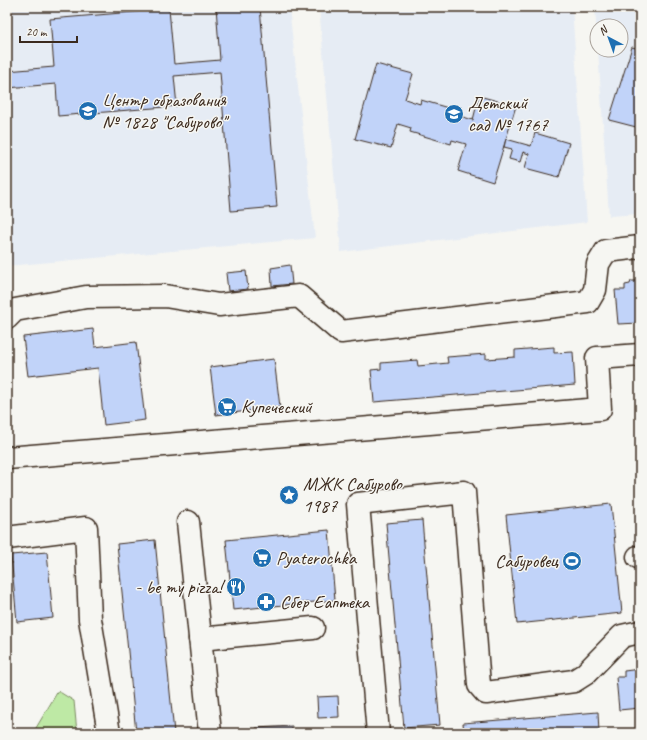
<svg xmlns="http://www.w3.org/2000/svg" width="647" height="740" viewBox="0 0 647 740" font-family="Caveat,sans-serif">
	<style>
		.built { fill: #e6ecf4 }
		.green { fill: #bee9a5; stroke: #7c8a62 }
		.building { fill: #c1d3f9; stroke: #3b2a1e }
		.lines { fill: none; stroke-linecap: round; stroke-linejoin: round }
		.minor-casing { stroke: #3b2a1e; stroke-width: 25 }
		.minor { stroke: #f6f6f2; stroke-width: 22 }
		.labels { text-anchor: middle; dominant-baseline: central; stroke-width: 3; stroke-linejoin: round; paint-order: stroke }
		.poi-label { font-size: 19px; fill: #3b2a1e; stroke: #f6f6f2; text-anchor: start }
	</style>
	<rect width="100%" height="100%" fill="#f6f6f2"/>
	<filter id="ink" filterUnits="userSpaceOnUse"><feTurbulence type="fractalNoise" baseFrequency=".025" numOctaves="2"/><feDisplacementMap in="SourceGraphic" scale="8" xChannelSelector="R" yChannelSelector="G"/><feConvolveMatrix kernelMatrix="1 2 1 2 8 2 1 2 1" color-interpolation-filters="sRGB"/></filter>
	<g filter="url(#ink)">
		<g class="built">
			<path d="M 7,7 L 289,7 L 315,238 L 7,266 Z"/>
			<path d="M 319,7 L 572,7 L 587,222 L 341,252 Z"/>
			<path d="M 595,7 L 640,7 L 640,214 L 609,216 L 598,50 L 621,50 L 621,26 L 597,26 L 597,39 Z"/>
		</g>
		<path class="green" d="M 58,691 L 74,701 L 77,733 L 33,733 Z"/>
		<g class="building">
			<path d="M 216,7 L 260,7 L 277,207 L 231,211 L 220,72 L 174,76 L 177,106 L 58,116 L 56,84 L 7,88 L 7,71 L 54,67 L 50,19 L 169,9 L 174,64 L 220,60 Z"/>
			<path d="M 632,47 L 640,49 L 640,128 L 609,120 Z"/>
			<path d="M 376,64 L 413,74 L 405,99 L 420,104 L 421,100 L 462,112 L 460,116 L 473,120 L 479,96 L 516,106 L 493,182 L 458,171 L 466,144 L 452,140 L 451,144 L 410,132 L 411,128 L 398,124 L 391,148 L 355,139 Z"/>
			<path d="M 535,133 L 569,143 L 559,177 L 525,168 L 529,154 L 523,152 L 520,162 L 509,159 L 512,149 L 504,147 L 506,139 L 531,146 Z"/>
			<path d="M 290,265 L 292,284 L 272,286 L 271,268 Z"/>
			<path d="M 246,271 L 248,289 L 228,291 L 226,273 Z"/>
			<path d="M 631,281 L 640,281 L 640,323 L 618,324 L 615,290 L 625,290 L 625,285 L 630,284 Z"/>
			<path d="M 93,329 L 95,347 L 136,342 L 145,420 L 104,425 L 98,368 L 28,376 L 23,337 Z"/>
			<path d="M 554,347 L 554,353 L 573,352 L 575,385 L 374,402 L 371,370 L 381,369 L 381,363 L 417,360 L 418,366 L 448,363 L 447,357 L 486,354 L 486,359 L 515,357 L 515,350 Z"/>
			<path d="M 274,359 L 280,407 L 216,415 L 210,367 Z"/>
			<path d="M 611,504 L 622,613 L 517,624 L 506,515 Z"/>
			<path d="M 422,520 L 440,725 L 404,728 L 386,523 Z"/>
			<path d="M 329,530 L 335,600 L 233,610 L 226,540 Z"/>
			<path d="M 155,540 L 174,733 L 136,733 L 125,621 L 117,544 Z"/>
			<path d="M 47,552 L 53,618 L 17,622 L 11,555 Z"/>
			<path d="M 640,669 L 640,708 L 619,710 L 616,677 L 624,677 L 624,671 Z"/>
			<path d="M 338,696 L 339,717 L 318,718 L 317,697 Z"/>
			<path d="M 598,712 L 599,733 L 464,733 L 463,723 Z"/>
			<path d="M 292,726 L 292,733 L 257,733 L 256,728 Z"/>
		</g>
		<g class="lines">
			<g class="minor-casing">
				<g id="minor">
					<path d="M 7,318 L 15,310 L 86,297 L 165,296 L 219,305 L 299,296 L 341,332 L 588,302 L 595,290 L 598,264 L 606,251 L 640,247"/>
					<path d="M 7,458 L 600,409 L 597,358 L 640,355"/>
					<path d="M 188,522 L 210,733"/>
					<path d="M 7,538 L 86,528 L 90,619 L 109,733"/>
					<path d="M 638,557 L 640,557"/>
					<path d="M 200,639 L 313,628"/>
					<path d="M 378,733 L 358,504 L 464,492 L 479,685 L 486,693 L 574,681 L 585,674 L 622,636 L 640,632"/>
				</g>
			</g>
			<use href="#minor" class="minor"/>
		</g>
	</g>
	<defs>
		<g id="school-disc" transform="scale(1)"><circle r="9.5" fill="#1f6fb2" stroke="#f6f6f2"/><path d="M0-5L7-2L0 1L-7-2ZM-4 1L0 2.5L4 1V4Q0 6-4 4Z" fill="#fff"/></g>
		<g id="supermarket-disc" transform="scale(1)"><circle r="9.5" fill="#1f6fb2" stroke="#f6f6f2"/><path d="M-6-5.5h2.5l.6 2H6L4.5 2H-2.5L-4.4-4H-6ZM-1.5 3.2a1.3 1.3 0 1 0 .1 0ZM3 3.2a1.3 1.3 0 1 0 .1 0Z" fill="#fff"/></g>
		<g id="sight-disc" transform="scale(1)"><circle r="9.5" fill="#1f6fb2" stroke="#f6f6f2"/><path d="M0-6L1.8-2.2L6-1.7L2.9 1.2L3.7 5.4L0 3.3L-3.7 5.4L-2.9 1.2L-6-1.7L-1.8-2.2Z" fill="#fff"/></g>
		<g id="stadium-disc" transform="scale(1)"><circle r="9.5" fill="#1f6fb2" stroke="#f6f6f2"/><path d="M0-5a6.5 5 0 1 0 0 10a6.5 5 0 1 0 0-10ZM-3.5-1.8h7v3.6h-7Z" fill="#fff"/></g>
		<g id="restaurant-disc" transform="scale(1)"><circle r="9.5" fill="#1f6fb2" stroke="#f6f6f2"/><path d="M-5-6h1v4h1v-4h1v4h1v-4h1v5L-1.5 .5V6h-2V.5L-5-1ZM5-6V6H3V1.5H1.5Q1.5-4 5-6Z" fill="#fff"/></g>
		<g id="pharmacy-disc" transform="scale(1)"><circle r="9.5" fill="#1f6fb2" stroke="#f6f6f2"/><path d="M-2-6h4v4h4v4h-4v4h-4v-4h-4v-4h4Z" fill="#fff"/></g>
	</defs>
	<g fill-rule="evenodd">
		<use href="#school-disc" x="88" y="111"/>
		<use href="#school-disc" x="454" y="114"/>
		<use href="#supermarket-disc" x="227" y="407"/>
		<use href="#sight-disc" x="289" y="495"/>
		<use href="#supermarket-disc" x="262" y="558"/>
		<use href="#stadium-disc" x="572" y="561"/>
		<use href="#restaurant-disc" x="236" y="587"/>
		<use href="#pharmacy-disc" x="266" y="602"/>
	</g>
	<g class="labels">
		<g class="poi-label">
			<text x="102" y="100">Центр образования<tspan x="102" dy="22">№ 1828 "Сабурово"</tspan></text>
			<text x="468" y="103">Детский<tspan x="468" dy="22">сад № 1767</tspan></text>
			<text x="241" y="407">Купеческий</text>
			<text x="303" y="484">МЖК Сабурово<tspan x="303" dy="22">1987</tspan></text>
			<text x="276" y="558">Pyaterochka</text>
			<text x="558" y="561" text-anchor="end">Сабуровец</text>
			<text x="222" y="587" text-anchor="end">- be my pizza!</text>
			<text x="280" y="602">Сбер Еаптека</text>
		</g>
	</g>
	<rect width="647" height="740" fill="none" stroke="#f6f6f2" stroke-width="24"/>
	<rect x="12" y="12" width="623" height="716" fill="none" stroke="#3b2a1e" stroke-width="1.5" filter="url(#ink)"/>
	<g transform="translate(609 38) rotate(319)"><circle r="19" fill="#f6f6f2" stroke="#aba49d"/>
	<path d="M0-3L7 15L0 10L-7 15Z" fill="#1f6fb2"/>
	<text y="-6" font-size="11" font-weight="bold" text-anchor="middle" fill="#3b2a1e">N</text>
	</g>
	<path d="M20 36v6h57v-6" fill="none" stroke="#3b2a1e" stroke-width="2"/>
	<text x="26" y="36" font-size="12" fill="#3b2a1e" stroke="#f6f6f2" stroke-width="3" paint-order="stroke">20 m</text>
</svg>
